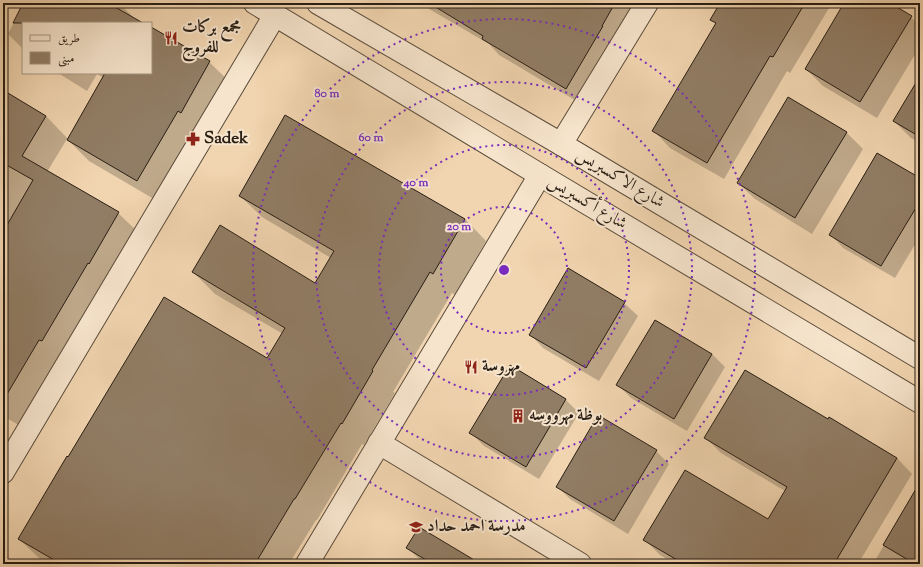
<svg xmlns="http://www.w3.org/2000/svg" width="923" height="567" viewBox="0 0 923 567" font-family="'Sorts Mill Goudy',Amiri,serif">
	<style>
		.shadow { fill: #0003 }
		.building { fill: #917d65; stroke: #291e14 }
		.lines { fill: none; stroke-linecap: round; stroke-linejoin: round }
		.minor-casing { stroke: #5b4c3b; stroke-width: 24 }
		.minor { stroke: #f6e4cc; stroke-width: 22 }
		.ring { fill: none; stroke: #7b2cbf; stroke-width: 2; stroke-dasharray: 2 4 }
		.labels { text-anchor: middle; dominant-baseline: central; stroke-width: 4; stroke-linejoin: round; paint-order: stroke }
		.poi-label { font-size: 17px; font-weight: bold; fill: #291e14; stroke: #f6e4cc; text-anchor: start }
		.street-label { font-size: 17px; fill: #291e14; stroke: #f6e4cc }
		.centre { fill: #7b2cbf; stroke: #f6e4cc; stroke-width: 2 }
		.ring-label { font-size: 12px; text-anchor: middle; font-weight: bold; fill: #7b2cbf; stroke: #f6e4cc; stroke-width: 4; stroke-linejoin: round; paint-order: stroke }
	</style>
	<rect width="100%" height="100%" fill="#f1d5b0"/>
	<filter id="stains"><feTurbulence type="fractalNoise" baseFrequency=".005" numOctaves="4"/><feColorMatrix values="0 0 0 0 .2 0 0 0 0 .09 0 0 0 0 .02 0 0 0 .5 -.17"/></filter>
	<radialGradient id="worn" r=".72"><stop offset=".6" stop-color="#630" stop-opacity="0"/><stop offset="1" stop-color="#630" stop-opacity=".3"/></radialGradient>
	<g class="shadow">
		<path d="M 24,3 L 119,3 L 132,16 L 131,17 L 141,23 L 23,23 L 23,49 L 8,34 Z"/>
		<path d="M 419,3 L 642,3 L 583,105 L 499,55 L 489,44 Z"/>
		<path d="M 721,3 L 832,3 L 790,73 L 787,71 L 724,179 L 670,148 L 654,131 L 717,25 L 712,20 Z"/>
		<path d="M 845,3 L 888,3 L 911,17 L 920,26 L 920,46 L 877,118 L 823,86 L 806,69 Z"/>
		<path d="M 151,29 L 209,62 L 231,83 L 159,202 L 89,161 L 67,139 L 47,172 L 118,213 L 140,234 L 22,427 L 3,416 L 3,91 L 46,116 L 68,139 L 104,78 L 97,74 L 87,91 L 58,73 L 151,73 Z"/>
		<path d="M 920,78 L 920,143 L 911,138 L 894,121 Z"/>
		<path d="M 286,116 L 465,219 L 486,241 L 455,295 L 452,293 L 393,392 L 395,393 L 364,445 L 362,444 L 317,520 L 316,520 L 289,564 L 47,564 L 41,560 L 19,539 L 69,458 L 268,360 L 283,334 L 215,294 L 193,272 L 316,284 L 331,258 L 262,217 L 240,196 Z"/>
		<path d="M 846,132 L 863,149 L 812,234 L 755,199 L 738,183 Z"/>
		<path d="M 920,180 L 920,236 L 895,278 L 843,248 L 830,234 Z"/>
		<path d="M 920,280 L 920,292 L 916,288 Z"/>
		<path d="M 624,303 L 638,316 L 599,381 L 543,348 L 530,334 Z"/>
		<path d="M 712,354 L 725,367 L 687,431 L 631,398 L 618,385 Z"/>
		<path d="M 565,399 L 579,413 L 539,479 L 484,446 L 471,433 Z"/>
		<path d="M 828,420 L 897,458 L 912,474 L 858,564 L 675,564 L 660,555 L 645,540 L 768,520 L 785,491 L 721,453 L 706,438 Z"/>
		<path d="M 656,451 L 669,464 L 628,534 L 570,499 L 557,486 Z"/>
		<path d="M 920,484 L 920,564 L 873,564 Z"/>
		<path d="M 408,548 L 479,564 L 426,564 L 421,561 Z"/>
	</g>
	<g class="building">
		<path d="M 23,3 L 108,3 L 143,23 L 13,23 Z"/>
		<path d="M 429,3 L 615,3 L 602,26 L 603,26 L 566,89 L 482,39 L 483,36 Z"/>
		<path d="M 720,3 L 805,3 L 773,57 L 770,56 L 707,163 L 652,131 L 716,23 L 710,20 Z"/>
		<path d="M 844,3 L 890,3 L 912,16 L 860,102 L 805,69 Z"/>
		<path d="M 151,27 L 210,61 L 181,113 L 178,111 L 137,181 L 67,140 L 105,73 L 151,73 Z"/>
		<path d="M 920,76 L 920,137 L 893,121 Z"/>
		<path d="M 3,90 L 46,116 L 22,156 L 119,212 L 89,264 L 88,263 L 42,341 L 39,340 L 3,401 L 3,232 L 33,180 L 3,163 Z"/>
		<path d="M 788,97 L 847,132 L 795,218 L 737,183 Z"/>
		<path d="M 285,115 L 465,219 L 433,274 L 430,272 L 372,370 L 373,371 L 342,424 L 341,423 L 295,499 L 294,499 L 255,564 L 61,564 L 18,539 L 67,456 L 68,457 L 164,297 L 267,358 L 285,328 L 192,272 L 220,225 L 315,283 L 334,251 L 239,196 Z"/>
		<path d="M 877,153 L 920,178 L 920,201 L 881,266 L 829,235 Z"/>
		<path d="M 568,268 L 625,302 L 586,368 L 529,335 Z"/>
		<path d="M 655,320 L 712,354 L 674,419 L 616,385 Z"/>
		<path d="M 510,365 L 566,399 L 526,467 L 469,433 Z"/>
		<path d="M 745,370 L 828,419 L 829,417 L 897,458 L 834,564 L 684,564 L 643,540 L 685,470 L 768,519 L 787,487 L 704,438 Z"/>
		<path d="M 598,415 L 657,450 L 614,521 L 556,487 Z"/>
		<path d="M 920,482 L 920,564 L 915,564 L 883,545 Z"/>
		<path d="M 419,527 L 481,564 L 433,564 L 406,548 Z"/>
	</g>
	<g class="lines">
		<g class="minor-casing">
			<g id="minor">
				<path d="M 255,3 L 540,175 L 920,402"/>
				<path d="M 318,3 L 561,144 L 920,358"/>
				<path d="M 561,144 L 647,3"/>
				<path d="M 379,443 L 580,564"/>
				<path d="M 3,472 L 275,15"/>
				<path d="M 307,564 L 540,175"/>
			</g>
		</g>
		<use href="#minor" class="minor"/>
	</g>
	<g class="ring">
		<circle cx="504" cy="270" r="63"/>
		<circle cx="504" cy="270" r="125"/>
		<circle cx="504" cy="270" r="188"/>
		<circle cx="504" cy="270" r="251"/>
	</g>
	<defs>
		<g id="restaurant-bare" transform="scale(1.08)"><path d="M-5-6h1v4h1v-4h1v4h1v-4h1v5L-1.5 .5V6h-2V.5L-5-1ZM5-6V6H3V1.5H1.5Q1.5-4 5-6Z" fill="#8f2418" stroke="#f6e4cc" stroke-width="2.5" paint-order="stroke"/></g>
		<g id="pharmacy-bare" transform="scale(1.08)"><path d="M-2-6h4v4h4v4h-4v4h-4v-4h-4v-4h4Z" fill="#8f2418" stroke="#f6e4cc" stroke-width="2.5" paint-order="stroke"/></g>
		<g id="building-bare" transform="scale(1.08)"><path d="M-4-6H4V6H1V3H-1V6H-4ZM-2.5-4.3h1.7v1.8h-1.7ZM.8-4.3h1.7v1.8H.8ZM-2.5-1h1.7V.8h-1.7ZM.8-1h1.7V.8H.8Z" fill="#8f2418" stroke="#f6e4cc" stroke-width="2.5" paint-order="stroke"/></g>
		<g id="school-bare" transform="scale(1.08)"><path d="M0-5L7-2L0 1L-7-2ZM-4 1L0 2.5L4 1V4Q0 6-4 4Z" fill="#8f2418" stroke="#f6e4cc" stroke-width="2.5" paint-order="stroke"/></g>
	</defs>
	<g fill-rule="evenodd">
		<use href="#restaurant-bare" x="171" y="38"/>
		<use href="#pharmacy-bare" x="193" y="139"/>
		<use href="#restaurant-bare" x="471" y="367"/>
		<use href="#building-bare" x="518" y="416"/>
		<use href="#school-bare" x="416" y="527"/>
	</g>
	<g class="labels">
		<g class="poi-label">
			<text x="182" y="28">مجمع بركات<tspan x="182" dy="20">للفروج</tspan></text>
			<text x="204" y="139">Sadek</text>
			<text x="482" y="367">مهروسة</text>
			<text x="529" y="416">بوظة مهرووسه</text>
			<text x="427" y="527">مدرسة احمد حداد</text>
		</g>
		<g class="street-label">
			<text transform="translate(620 179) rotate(31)">شارع الاكسبريس</text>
			<text transform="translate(587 203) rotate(31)">شارع أكسبريس</text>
		</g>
	</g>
	<circle cx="504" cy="270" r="6" class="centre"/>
	<g class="ring-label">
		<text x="327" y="97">80 m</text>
		<text x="371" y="141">60 m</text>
		<text x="416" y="186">40 m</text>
		<text x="459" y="230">20 m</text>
	</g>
	<rect width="923" height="567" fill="none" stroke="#f1d5b0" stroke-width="16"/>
	<rect x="4" y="4" width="915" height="559" fill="none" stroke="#291e14" stroke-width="2"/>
	<rect x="8" y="8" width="907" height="551" fill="none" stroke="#291e14"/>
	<rect x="22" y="22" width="130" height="52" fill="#f6e4cc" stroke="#a49582"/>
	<rect x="30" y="35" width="20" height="6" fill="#f6e4cc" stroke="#a49582"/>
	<text x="58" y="42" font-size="12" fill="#291e14">طريق</text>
	<rect x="30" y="52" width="20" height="12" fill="#917d65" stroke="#a49582"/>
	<text x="58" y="62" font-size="12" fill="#291e14">مبنى</text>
	<rect width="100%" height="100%" filter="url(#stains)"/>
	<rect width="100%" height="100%" fill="url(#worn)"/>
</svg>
